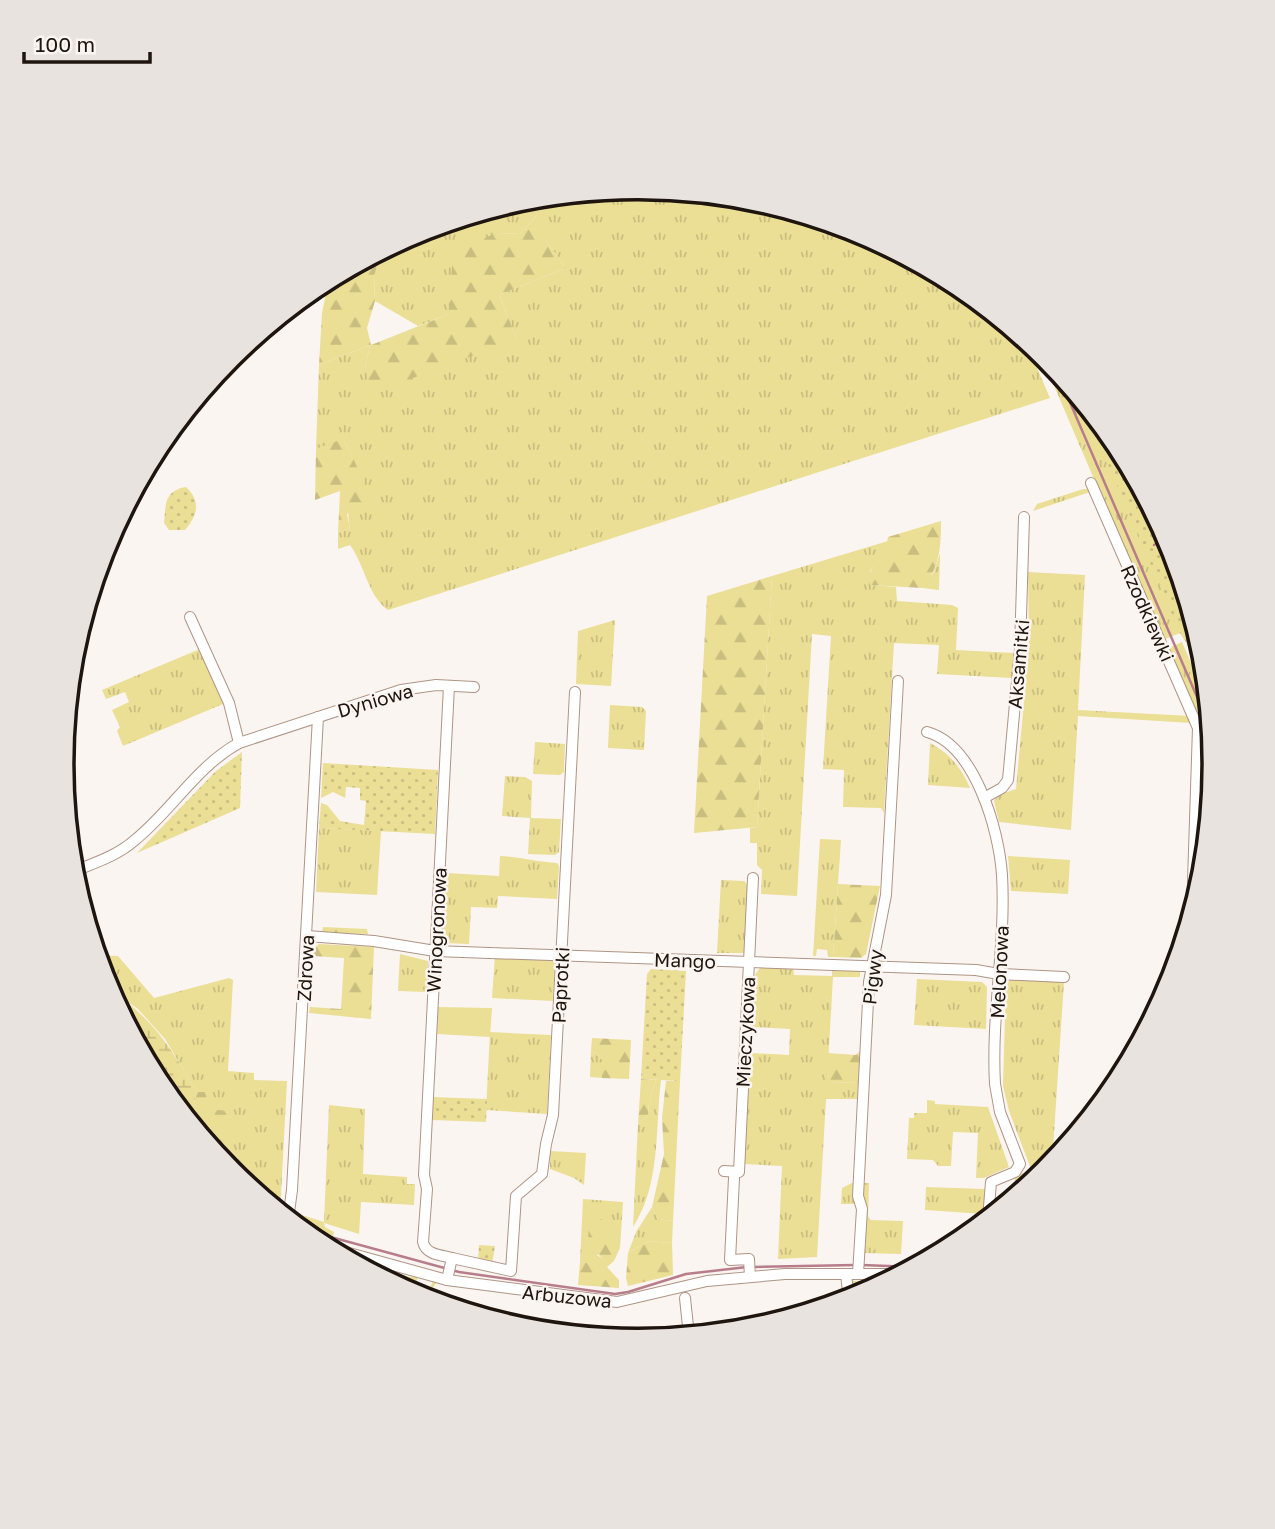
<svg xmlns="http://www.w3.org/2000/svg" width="1275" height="1529" viewBox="0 0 1275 1529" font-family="'Golos Text',sans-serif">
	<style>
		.grass { fill: url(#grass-tufts) }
		.forest { fill: url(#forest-firs) }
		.wetland { fill: url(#wetland-marsh) }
		.park { fill: url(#park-dots) }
		.pitch { fill: #ebde95 }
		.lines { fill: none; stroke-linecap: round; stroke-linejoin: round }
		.stream { stroke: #b87d8b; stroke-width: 2.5 }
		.minor-casing { stroke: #af9485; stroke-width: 12 }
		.minor { stroke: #fff; stroke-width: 10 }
		.labels { text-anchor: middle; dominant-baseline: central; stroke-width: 5; stroke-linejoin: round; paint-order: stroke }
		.street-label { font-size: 19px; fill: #1f150f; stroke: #fbf5f2 }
		.rim { fill: none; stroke: #1f150f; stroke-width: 3.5 }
	</style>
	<defs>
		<pattern id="grass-tufts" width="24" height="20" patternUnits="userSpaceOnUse" patternTransform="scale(1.75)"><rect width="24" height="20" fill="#ebde95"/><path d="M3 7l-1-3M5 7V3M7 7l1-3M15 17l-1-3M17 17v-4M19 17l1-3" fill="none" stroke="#c9be7f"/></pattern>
		<pattern id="forest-firs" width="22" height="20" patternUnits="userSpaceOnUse" patternTransform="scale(1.75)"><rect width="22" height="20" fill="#ebde95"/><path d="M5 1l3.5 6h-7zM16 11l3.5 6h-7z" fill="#c9be7f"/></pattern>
		<pattern id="wetland-marsh" width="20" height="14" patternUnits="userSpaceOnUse" patternTransform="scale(1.75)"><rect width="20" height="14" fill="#ebde95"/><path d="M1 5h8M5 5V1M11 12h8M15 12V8" fill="none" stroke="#c9be7f"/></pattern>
		<pattern id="park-dots" width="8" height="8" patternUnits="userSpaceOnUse" patternTransform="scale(1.75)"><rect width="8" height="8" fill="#ebde95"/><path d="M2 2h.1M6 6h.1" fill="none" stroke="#c9be7f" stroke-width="1.8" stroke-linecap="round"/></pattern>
	</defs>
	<rect width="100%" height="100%" fill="#fbf5f2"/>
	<g class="grass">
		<path d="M 638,188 L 750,199 L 858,232 L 958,286 L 1026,342 L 1050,398 L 388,610 C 368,596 365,566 350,545 L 338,549 L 338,533 L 350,529 C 342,491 369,479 344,441 L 316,449 L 319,365 L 370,345 L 365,369 L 517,339 L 499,295 L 566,268 L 547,242 L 537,215 L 520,234 L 497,233 L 449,314 L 418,326 L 375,301 L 374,276 L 382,251 L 417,232 L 525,199 L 571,195 L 573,200 L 588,193 Z"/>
		<path d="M 1040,353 L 1117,445 L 1170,544 L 1203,652 L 1206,689 L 1186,642 L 1180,633 L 1163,640 Z"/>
		<path d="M 1083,489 L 1089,489 L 1090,492 L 1033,511 L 1037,504 Z"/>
		<path d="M 888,541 L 880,558 L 870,571 L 870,585 L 896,587 L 897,601 L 952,605 L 958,608 L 956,650 L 1015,653 L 1012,678 L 937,674 L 939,645 L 894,643 L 884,813 L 881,808 L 843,807 L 844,770 L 823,769 L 831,636 L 812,634 L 797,896 L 761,894 L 762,870 L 757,865 L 757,843 L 750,843 L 750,828 L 757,827 L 772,576 Z"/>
		<path d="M 940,553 L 939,590 L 922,588 L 934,572 Z"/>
		<path d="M 1028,572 L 1085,575 L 1078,710 L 1190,716 L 1191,723 L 1078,716 L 1071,830 L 999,822 L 994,801 L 999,795 L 1016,789 L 1026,679 L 1022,679 L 1023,651 L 1029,652 Z"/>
		<path d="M 615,620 L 611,686 L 576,684 L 578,631 Z"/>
		<path d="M 1182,642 L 1208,703 L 1213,754 L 1168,648 Z"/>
		<path d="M 200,649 L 223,704 L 123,746 L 117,731 L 120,727 L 112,710 L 129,702 L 125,692 L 106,699 L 102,690 Z"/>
		<path d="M 610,705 L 642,707 L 646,711 L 644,750 L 608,748 Z"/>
		<path d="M 535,742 L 565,744 L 564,772 L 560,775 L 533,774 Z"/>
		<path d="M 930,743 C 950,754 961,767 970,788 L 928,785 Z"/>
		<path d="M 505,776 L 525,777 L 532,781 L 531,818 L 561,819 L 559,852 L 555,855 L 528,854 L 530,818 L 502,816 Z"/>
		<path d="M 319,828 L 381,831 L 377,895 L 316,892 Z"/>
		<path d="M 820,839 L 841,840 L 833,957 L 828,957 L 827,950 L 817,949 L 816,956 L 813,956 Z"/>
		<path d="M 500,856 C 520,857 537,862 557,863 L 559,866 L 557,899 L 498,896 L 497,908 L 471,907 L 469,944 L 442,943 L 446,873 L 499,876 Z"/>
		<path d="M 1008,856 L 1070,860 L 1068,894 L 1011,891 Z"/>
		<path d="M 721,880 L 744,881 L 750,887 L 745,953 L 717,953 Z"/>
		<path d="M 400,954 L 428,961 L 427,992 L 398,991 Z"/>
		<path d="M 96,955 L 118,956 L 154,998 L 229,978 L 233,980 L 228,1071 L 254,1073 L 254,1080 L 287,1081 L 280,1213 L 251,1189 L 253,1176 L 228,1146 L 204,1109 L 207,1093 L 197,1092 L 165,1039 L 138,1009 L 105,986 Z"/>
		<path d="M 495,955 L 529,960 L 551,958 L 555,962 L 553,1001 L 492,998 Z"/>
		<path d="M 764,966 L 793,967 L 794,975 L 832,976 L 833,968 L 860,970 L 860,977 L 833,977 L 827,1082 L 858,1083 L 857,1099 L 826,1099 L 817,1257 L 778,1259 L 782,1166 L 744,1164 L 751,1053 L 789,1055 L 790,1029 L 752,1027 C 753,1010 746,973 764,966 Z"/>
		<path d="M 1009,977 L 1064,982 L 1052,1164 L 1020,1193 L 1014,1178 L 1031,1169 L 1009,1111 L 1003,1086 L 1006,981 Z"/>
		<path d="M 917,979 L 982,982 L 987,987 L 986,1029 L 914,1025 Z"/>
		<path d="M 490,1032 L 551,1035 L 547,1114 L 486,1110 Z"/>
		<path d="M 591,1051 L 602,1059 L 602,1078 L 590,1077 Z"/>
		<path d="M 656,1080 L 661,1080 C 655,1129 661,1184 633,1227 L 638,1124 L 648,1115 L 649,1103 Z"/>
		<path d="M 927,1100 L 935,1101 L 935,1104 L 988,1107 L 1009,1167 L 984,1178 L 976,1178 L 978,1133 L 953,1132 L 951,1166 L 938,1166 L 933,1160 L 907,1159 L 909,1118 L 914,1118 L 914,1113 L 927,1113 Z"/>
		<path d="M 329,1105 L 365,1109 L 363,1174 L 407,1177 L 407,1184 L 415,1184 L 414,1205 L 361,1202 L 359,1234 L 324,1223 L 325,1227 L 334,1232 L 333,1237 L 318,1232 L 301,1223 L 298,1228 L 294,1224 L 298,1220 L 299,1214 L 324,1222 Z"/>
		<path d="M 550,1151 L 586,1153 L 584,1185 L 574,1178 L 550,1169 Z"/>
		<path d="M 852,1183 L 855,1183 L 858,1204 L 841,1204 L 842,1188 Z"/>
		<path d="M 863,1183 L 869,1183 L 868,1216 L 870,1220 L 903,1221 L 901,1254 L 864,1253 L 866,1205 L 863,1199 Z"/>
		<path d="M 926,1187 L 985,1189 L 984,1214 L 925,1210 Z"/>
		<path d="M 583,1199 L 623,1202 L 620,1248 L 613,1237 L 597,1255 L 607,1262 L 607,1267 L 580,1262 Z"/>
		<path d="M 652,1207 L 658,1219 L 673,1221 L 672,1243 L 649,1241 L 628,1253 L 636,1232 Z"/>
		<path d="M 361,1259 L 367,1261 L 366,1264 L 409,1277 L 418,1277 L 413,1290 L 427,1294 L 433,1281 L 437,1282 L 425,1299 L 359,1266 Z"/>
		<path d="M 863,1278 L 894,1278 L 859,1297 L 853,1297 L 851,1281 L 862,1281 Z"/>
	</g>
	<g class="forest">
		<path d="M 538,214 L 547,242 L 566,268 L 499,295 L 517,339 L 373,393 L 365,369 L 370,345 L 319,365 L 322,313 L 329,279 L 382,251 L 374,276 L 375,301 L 367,328 L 371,345 L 449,314 L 453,250 L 497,233 L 520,234 Z"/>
		<path d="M 340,440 L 344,441 C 356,459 362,483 371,503 L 347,514 L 350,529 L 338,533 L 340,491 L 315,500 L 316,449 Z"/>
		<path d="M 941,521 C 941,546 940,569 922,588 L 870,585 L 868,579 C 872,563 886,553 888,537 Z"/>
		<path d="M 772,576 L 757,827 L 694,833 L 707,596 Z"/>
		<path d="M 838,884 L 880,886 L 866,954 L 861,958 L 833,957 Z"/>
		<path d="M 323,927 L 367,929 L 368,934 L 322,933 Z"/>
		<path d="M 319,944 L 374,947 L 371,1019 L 309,1013 L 310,1007 L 341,1009 L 344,958 L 312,956 L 313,949 Z"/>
		<path d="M 592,1038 L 631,1040 L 629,1079 L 602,1078 L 602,1059 L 591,1051 Z"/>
		<path d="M 860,1051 L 858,1083 L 827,1082 L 828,1053 L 856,1055 Z"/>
		<path d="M 641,1079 L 656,1080 L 649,1103 L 648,1115 L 638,1124 Z"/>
		<path d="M 666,1081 L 680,1081 L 673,1221 L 658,1219 L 652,1207 L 664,1154 L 662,1118 Z"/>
		<path d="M 197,1092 L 207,1092 L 205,1109 L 229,1111 L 228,1146 L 253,1176 L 251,1189 L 230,1172 L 189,1122 Z"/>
		<path d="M 601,1219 L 607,1223 L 620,1248 L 614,1261 L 607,1267 L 619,1280 L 619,1288 L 578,1285 L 580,1262 L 607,1266 L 606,1262 C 594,1250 583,1243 591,1224 Z"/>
		<path d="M 649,1241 L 672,1243 L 673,1275 L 628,1286 L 626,1278 L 628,1253 Z"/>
	</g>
	<path class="wetland" d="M 105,986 C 152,1017 169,1045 197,1092 L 189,1122 L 158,1084 Z"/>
	<g class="park">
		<path d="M 1081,401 L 1117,445 L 1170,544 L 1203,652 L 1206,689 L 1186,642 L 1180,633 Z"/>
		<path d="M 186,487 C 201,501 198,515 185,530 L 169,530 L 164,523 C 166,504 164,491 186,487 Z"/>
		<path d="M 242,752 L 240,808 L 137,853 L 216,771 Z"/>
		<path d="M 323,763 L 438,770 L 435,834 L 319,828 L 321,803 L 327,805 L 340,821 L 364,825 L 366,801 L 360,800 L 360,788 L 346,787 L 345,798 L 333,792 L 321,798 Z"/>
		<path d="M 651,969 L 686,971 L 680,1081 L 641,1079 L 647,974 Z"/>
		<path d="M 433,1097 L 487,1099 L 486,1122 L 432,1120 Z"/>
		<path d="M 479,1245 L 495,1246 L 492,1264 L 478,1261 Z"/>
	</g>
	<path class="pitch" d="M 438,1007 L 492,1008 L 490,1037 L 437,1034 Z"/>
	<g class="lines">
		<g class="stream">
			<path d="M 1056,370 L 1210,727"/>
			<path d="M 1119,463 L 1125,460"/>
			<path d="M 1154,545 L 1167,538"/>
			<path d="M 316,1233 L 459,1272 L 615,1294 L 628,1292 L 686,1274 L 747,1267"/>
			<path d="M 862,1265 L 915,1267"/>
			<path d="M 754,1267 L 855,1265"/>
		</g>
		<g class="minor-casing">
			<g id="minor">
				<path d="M 1091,483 L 1198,728 L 1192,912"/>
				<path d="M 190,617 L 229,703 L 239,743"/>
				<path d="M 927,732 C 975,745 999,830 1002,875 C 1006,945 991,1014 995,1084 L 1000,1112 L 1020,1164 L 1015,1172 L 991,1182 L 988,1219"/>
				<path d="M 984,798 L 1002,788 L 1008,780 L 1020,649 L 1024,517"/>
				<path d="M 72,872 C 94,863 117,856 135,840 C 172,810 197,766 239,743 L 401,690 L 436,685 L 474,687"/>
				<path d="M 307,936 L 374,941 L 435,951 L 976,970 L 999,974 L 1064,977"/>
				<path d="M 724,1171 L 739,1172 L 753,878"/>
				<path d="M 734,1178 L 730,1260 L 749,1259 L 750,1277"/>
				<path d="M 288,1220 L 292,1190 L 318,717"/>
				<path d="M 320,1245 L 447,1280 L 617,1302 L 707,1281 L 785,1274 L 900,1274"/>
				<path d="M 452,1258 L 511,1271 L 516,1196 L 542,1174 L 546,1144 L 553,1115 L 575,692"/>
				<path d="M 846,1274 L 849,1300"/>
				<path d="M 858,1274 L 862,1209 L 858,1196 L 869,982 L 886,895 L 898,681"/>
				<path d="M 447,1280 L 452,1258 C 441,1255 426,1255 423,1242 L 427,1189 L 424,1175 L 449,686"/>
				<path d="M 685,1298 L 689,1336"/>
			</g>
		</g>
		<use href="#minor" class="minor"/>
	</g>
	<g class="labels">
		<g class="street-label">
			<text transform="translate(1148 613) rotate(66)">Rzodkiewki</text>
			<text transform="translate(1018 664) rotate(-85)">Aksamitki</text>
			<text transform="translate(375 700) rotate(-16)">Dyniowa</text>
			<text transform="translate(436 930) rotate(-87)">Winogronowa</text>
			<text transform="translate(685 960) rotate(2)">Mango</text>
			<text transform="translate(305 968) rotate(-87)">Zdrowa</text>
			<text transform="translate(999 972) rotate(-87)">Melonowa</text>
			<text transform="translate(872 977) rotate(-83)">Pigwy</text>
			<text transform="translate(560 985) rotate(-87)">Paprotki</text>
			<text transform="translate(745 1032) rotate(-87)">Mieczykowa</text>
			<text transform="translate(567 1296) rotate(6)">Arbuzowa</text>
		</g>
	</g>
	<path d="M0 0H1275V1529H0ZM74 764a564 564 0 1 1 1128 0a564 564 0 1 1-1128 0Z" fill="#e9e3e0" fill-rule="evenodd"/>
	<path class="rim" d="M74 764a564 564 0 1 1 1128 0a564 564 0 1 1-1128 0Z"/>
	<path d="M24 52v10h126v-10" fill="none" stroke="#1f150f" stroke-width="3.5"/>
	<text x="35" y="52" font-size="21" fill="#1f150f" stroke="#fbf5f2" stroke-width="5" paint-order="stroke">100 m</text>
</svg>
